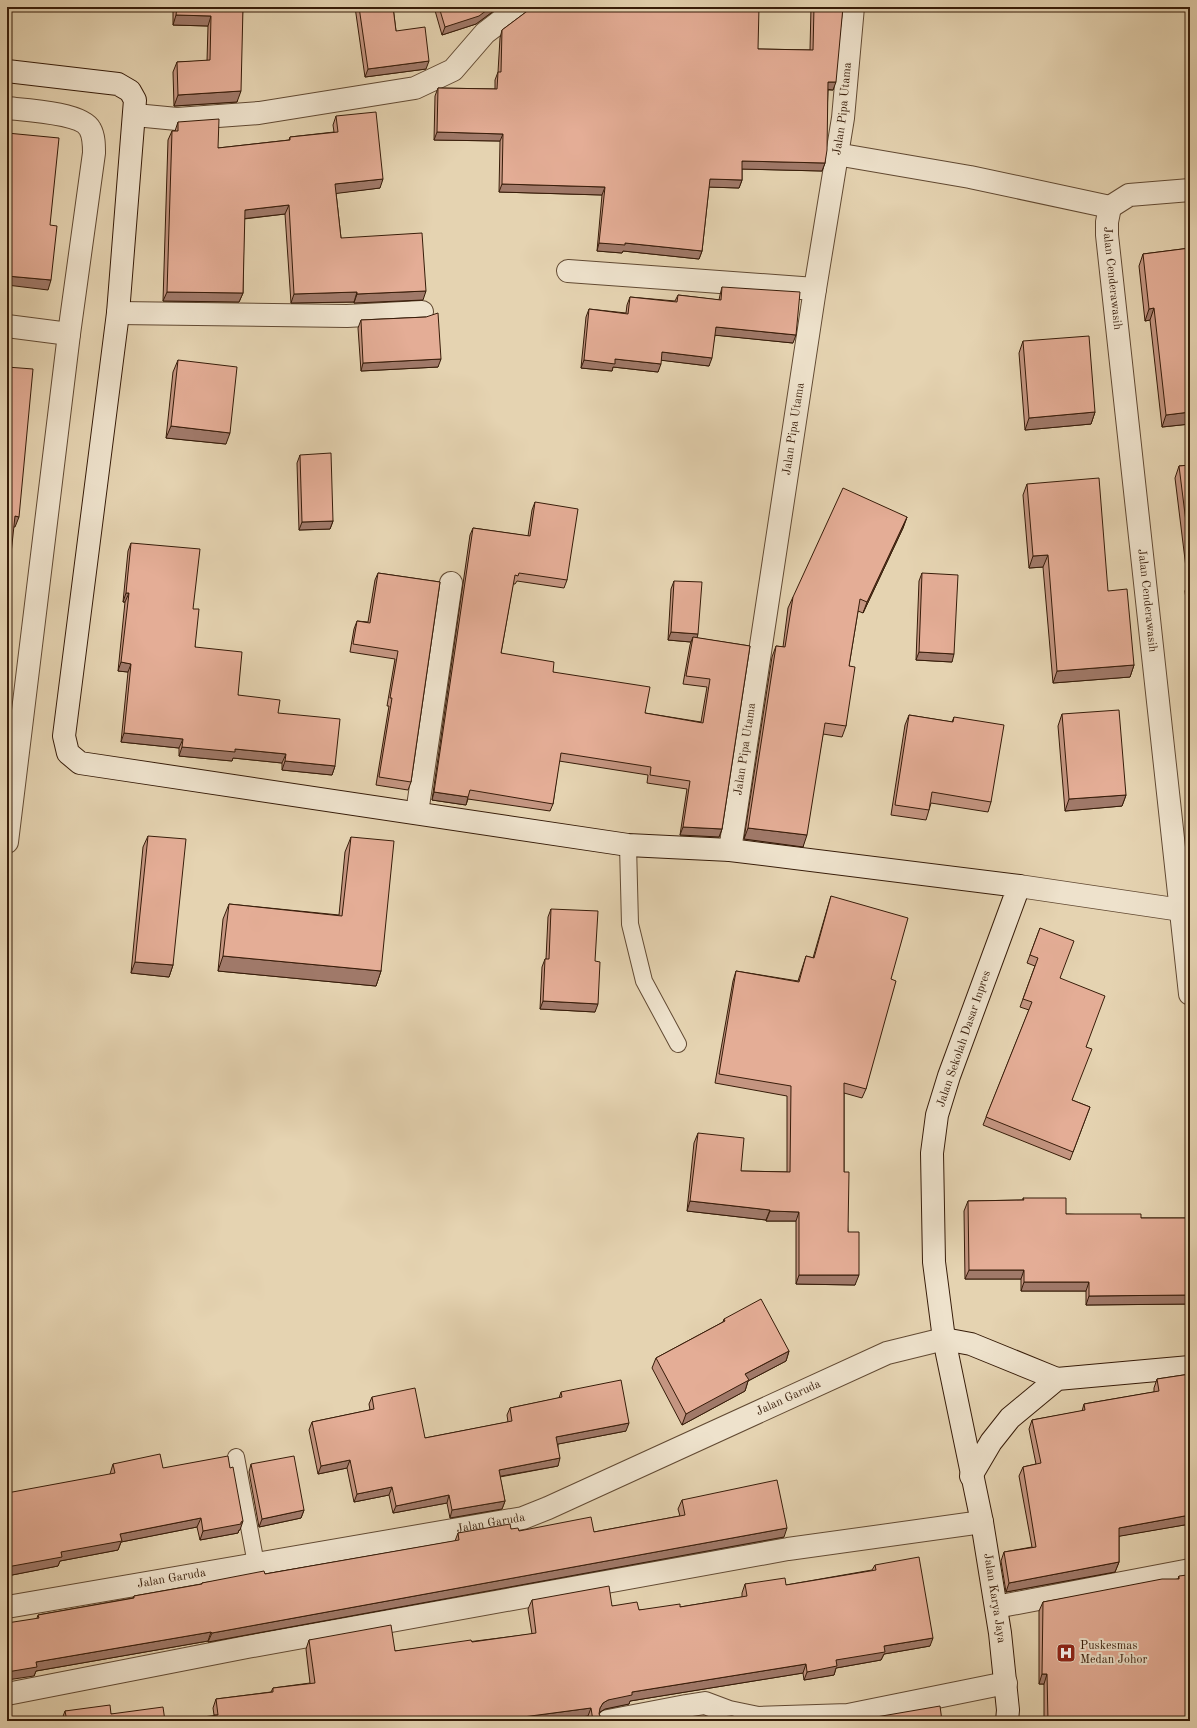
<svg xmlns="http://www.w3.org/2000/svg" width="1197" height="1728" viewBox="0 0 1197 1728" font-family="'Old Standard TT',serif">
	<style>
		.lines { fill: none; stroke-linecap: round; stroke-linejoin: round }
		.lane-casing { stroke: #624a33; stroke-width: 18 }
		.street-casing { stroke: #624a33; stroke-width: 24 }
		.secondary-casing { stroke: #371c09; stroke-width: 24 }
		.lane { stroke: #eee2cc; stroke-width: 16 }
		.street { stroke: #eee2cc; stroke-width: 22 }
		.secondary { stroke: #eee2cc; stroke-width: 22 }
		.wall { fill: #c49581; stroke: #371c09 }
		.shaded-wall { fill: #a07969; stroke: #371c09 }
		.building { fill: #e4ad96; stroke: #371c09 }
		.labels { text-anchor: middle; dominant-baseline: central; stroke-width: 4; stroke-linejoin: round; paint-order: stroke }
		.street-label { font-size: 12px; fill: #371c09; stroke: #eee2cc }
		.poi-label { font-size: 12px; fill: #371c09; stroke: #eee2cc; text-anchor: start }
	</style>
	<rect width="100%" height="100%" fill="#e5d3b1"/>
	<filter id="stains"><feTurbulence type="fractalNoise" baseFrequency=".005" numOctaves="4"/><feColorMatrix values="0 0 0 0 .2 0 0 0 0 .09 0 0 0 0 .02 0 0 0 .5 -.17"/></filter>
	<radialGradient id="worn" r=".72"><stop offset=".6" stop-color="#630" stop-opacity="0"/><stop offset="1" stop-color="#630" stop-opacity=".3"/></radialGradient>
	<g class="lines">
		<g class="lane-casing">
			<g id="lane">
				<path d="M 628,845 L 630,924 L 644,981 L 678,1044"/>
				<path d="M 236,1457 L 256,1564"/>
			</g>
		</g>
		<g class="street-casing">
			<g id="street">
				<path d="M 7,108 C 25,110 82,113 90,129 C 94,136 94,145 94,153 L 69,334 L 7,842"/>
				<path d="M 135,115 L 177,119 L 259,113 L 415,88 L 453,70 L 485,33 L 519,7"/>
				<path d="M 836,154 L 970,177 L 1110,207"/>
				<path id="s1" d="M 1110,207 L 1107,222 L 1107,235 L 1190,994"/>
				<path d="M 1110,207 L 1129,195 L 1190,190"/>
				<path d="M 568,271 L 815,289"/>
				<path d="M 118,313 L 347,316 L 422,312"/>
				<path d="M 7,326 L 69,334"/>
				<path d="M 417,813 L 451,583"/>
				<path id="s2" d="M 730,850 L 815,289 L 843,118 L 853,7"/>
				<path d="M 1019,886 L 1181,910"/>
				<path id="s3" d="M 7,1607 L 523,1518 L 548,1508 L 887,1353 L 944,1339"/>
				<path d="M 996,1607 L 1190,1570"/>
				<path d="M 7,1694 L 247,1647 L 788,1549 L 982,1522"/>
				<path d="M 608,1721 L 686,1706 L 705,1703 L 729,1712 L 758,1718 L 848,1715 L 1006,1683"/>
			</g>
		</g>
		<g class="secondary-casing">
			<g id="secondary">
				<path id="s4" d="M 7,71 L 118,84 L 130,91 L 135,100 L 118,313 L 64,736 L 68,753 L 80,763 L 628,845 L 730,850 L 1019,886 L 949,1076 L 937,1115 L 932,1153 L 934,1262 L 944,1339 L 982,1522 L 1000,1633 L 1008,1710 L 1007,1721"/>
				<path d="M 944,1339 L 971,1344 L 1057,1379"/>
				<path d="M 971,1476 L 991,1442 L 1010,1418 L 1057,1379 L 1190,1367"/>
			</g>
		</g>
		<use href="#lane" class="lane"/>
		<use href="#street" class="street"/>
		<use href="#secondary" class="secondary"/>
	</g>
	<g class="wall">
		<path d="M 173,7 L 243,7 L 237,102 L 174,106 L 173,72 L 177,62 L 207,61 L 208,26 L 173,25 Z"/>
		<path d="M 355,7 L 393,7 L 396,31 L 426,69 L 365,77 Z"/>
		<path d="M 434,7 L 499,7 L 476,24 L 442,35 Z"/>
		<path d="M 811,7 L 843,7 L 833,90 L 828,90 L 825,163 L 822,171 L 742,169 L 742,180 L 739,188 L 709,187 L 702,251 L 699,259 L 623,251 L 622,253 L 597,251 L 602,195 L 499,192 L 500,141 L 434,140 L 435,96 L 438,88 L 495,89 L 495,80 L 498,72 L 500,38 L 502,30 L 530,9 L 758,49 L 810,50 Z"/>
		<path d="M 336,116 L 380,188 L 336,193 L 341,238 L 423,300 L 354,303 L 354,302 L 291,303 L 285,214 L 244,219 L 243,293 L 239,302 L 163,301 L 168,140 L 172,131 L 175,131 L 178,122 L 218,148 L 289,140 L 290,137 L 334,132 L 333,125 Z"/>
		<path d="M 1190,248 L 1190,424 L 1162,427 L 1150,320 L 1145,321 L 1139,266 L 1143,254 Z"/>
		<path d="M 722,287 L 793,343 L 715,335 L 709,366 L 661,360 L 658,372 L 613,367 L 612,371 L 581,368 L 586,317 L 589,309 L 626,313 L 627,305 L 630,297 L 675,301 L 678,295 L 719,300 L 720,295 Z"/>
		<path d="M 426,317 L 438,367 L 361,371 L 358,328 L 361,320 Z"/>
		<path d="M 1023,341 L 1095,412 L 1091,424 L 1025,430 L 1019,353 Z"/>
		<path d="M 178,360 L 226,444 L 166,438 L 173,372 Z"/>
		<path d="M 300,455 L 333,521 L 330,529 L 299,530 L 297,463 Z"/>
		<path d="M 1190,465 L 1190,636 L 1185,591 L 1188,584 L 1175,478 L 1179,466 Z"/>
		<path d="M 1027,484 L 1134,665 L 1130,677 L 1053,683 L 1043,567 L 1029,568 L 1023,495 Z"/>
		<path d="M 535,502 L 567,580 L 564,588 L 517,581 L 515,584 L 513,584 L 501,653 L 553,672 L 645,713 L 701,722 L 707,687 L 683,684 L 690,645 L 691,642 L 668,640 L 671,589 L 674,581 L 697,638 L 750,646 L 722,829 L 719,837 L 680,835 L 687,789 L 647,783 L 648,775 L 559,761 L 553,804 L 550,811 L 468,799 L 466,805 L 432,800 L 470,535 L 473,528 L 528,536 L 532,510 Z"/>
		<path d="M 907,517 L 903,528 L 863,613 L 858,611 L 849,666 L 846,726 L 842,737 L 823,734 L 803,847 L 744,839 L 772,657 L 776,646 L 783,647 L 788,608 L 793,597 Z"/>
		<path d="M 131,543 L 193,609 L 195,647 L 238,695 L 278,713 L 335,766 L 332,775 L 282,770 L 282,763 L 233,758 L 232,761 L 179,756 L 179,748 L 121,742 L 128,672 L 118,671 L 125,602 L 123,602 L 128,551 Z"/>
		<path d="M 378,573 L 440,582 L 411,782 L 408,790 L 376,785 L 389,706 L 387,706 L 395,659 L 350,652 L 354,629 L 357,621 L 368,622 L 375,580 Z"/>
		<path d="M 922,573 L 952,662 L 916,660 L 919,581 Z"/>
		<path d="M 1062,714 L 1126,795 L 1122,806 L 1065,811 L 1058,726 Z"/>
		<path d="M 909,715 L 952,722 L 954,717 L 991,802 L 988,812 L 931,803 L 929,810 L 926,820 L 891,815 L 905,725 Z"/>
		<path d="M 148,836 L 173,965 L 169,977 L 131,973 L 143,847 Z"/>
		<path d="M 351,837 L 381,971 L 376,986 L 218,971 L 223,919 L 229,904 L 339,915 L 345,852 Z"/>
		<path d="M 831,896 L 891,979 L 866,1089 L 862,1098 L 844,1093 L 844,1172 L 848,1232 L 855,1285 L 796,1284 L 796,1221 L 766,1221 L 766,1220 L 687,1211 L 694,1143 L 698,1133 L 741,1171 L 787,1172 L 787,1096 L 715,1083 L 733,981 L 736,971 L 798,981 L 806,956 L 813,958 L 828,906 Z"/>
		<path d="M 551,909 L 595,1012 L 540,1009 L 542,967 L 545,959 L 546,959 L 548,917 Z"/>
		<path d="M 1040,928 L 1060,978 L 1086,1047 L 1072,1100 L 1090,1107 L 1070,1160 L 983,1125 L 1029,1010 L 1020,1007 L 1035,966 L 1027,963 Z"/>
		<path d="M 1023,1198 L 1066,1214 L 1141,1218 L 1190,1218 L 1190,1304 L 1086,1305 L 1086,1291 L 1021,1291 L 1021,1279 L 965,1279 L 964,1211 L 968,1201 L 1023,1200 Z"/>
		<path d="M 724,1319 L 789,1351 L 786,1361 L 748,1381 L 745,1391 L 682,1425 L 652,1368 L 656,1358 L 723,1322 Z"/>
		<path d="M 1190,1374 L 1190,1524 L 1119,1536 L 1119,1562 L 1115,1572 L 1006,1592 L 1001,1561 L 1004,1552 L 1032,1547 L 1019,1476 L 1023,1467 L 1036,1464 L 1029,1429 L 1032,1420 L 1082,1411 L 1084,1404 L 1154,1392 L 1154,1388 L 1157,1379 Z"/>
		<path d="M 561,1392 L 626,1431 L 558,1444 L 558,1466 L 500,1477 L 505,1501 L 502,1509 L 450,1518 L 447,1503 L 393,1513 L 389,1495 L 354,1502 L 347,1468 L 318,1474 L 309,1430 L 312,1422 L 370,1410 L 369,1404 L 372,1397 L 425,1438 L 508,1422 L 507,1415 L 510,1408 L 559,1398 Z"/>
		<path d="M 113,1464 L 163,1468 L 240,1530 L 239,1530 L 238,1533 L 200,1540 L 197,1527 L 121,1542 L 118,1550 L 60,1561 L 58,1566 L 7,1576 L 110,1474 Z"/>
		<path d="M 251,1464 L 304,1510 L 301,1518 L 259,1527 L 249,1472 Z"/>
		<path d="M 682,1500 L 784,1537 L 208,1642 L 208,1641 L 36,1671 L 34,1676 L 37,1618 L 38,1615 L 133,1598 L 134,1596 L 201,1584 L 202,1583 L 265,1574 L 455,1541 L 458,1533 L 511,1529 L 519,1531 L 594,1532 L 680,1516 L 678,1509 Z"/>
		<path d="M 875,1565 L 930,1646 L 884,1654 L 881,1660 L 836,1668 L 834,1675 L 804,1680 L 803,1673 L 630,1701 L 629,1704 L 605,1709 L 600,1712 L 599,1714 L 602,1720 L 603,1721 L 589,1721 L 588,1716 L 214,1715 L 213,1708 L 216,1699 L 271,1692 L 273,1688 L 310,1683 L 306,1649 L 309,1640 L 395,1651 L 532,1634 L 528,1609 L 532,1600 L 612,1606 L 639,1610 L 680,1607 L 742,1597 L 742,1593 L 745,1584 L 786,1585 L 872,1570 Z"/>
		<path d="M 1179,1576 L 1190,1721 L 1044,1721 L 1044,1684 L 1039,1684 L 1039,1611 L 1043,1602 L 1178,1579 Z"/>
		<path d="M 65,1711 L 111,1714 L 165,1721 L 62,1721 L 62,1719 Z"/>
	</g>
	<g class="shaded-wall">
		<path d="M 74,7 L 118,7 L 117,11 L 73,10 Z"/>
		<path d="M 491,7 L 499,7 L 476,24 L 442,35 L 445,27 Z"/>
		<path d="M 176,15 L 211,16 L 208,26 L 173,25 Z"/>
		<path d="M 429,61 L 426,69 L 365,77 L 368,69 Z"/>
		<path d="M 828,82 L 836,82 L 833,90 L 826,89 Z"/>
		<path d="M 241,91 L 237,102 L 174,106 L 178,95 Z"/>
		<path d="M 437,132 L 503,134 L 500,141 L 434,140 Z"/>
		<path d="M 742,161 L 825,163 L 822,171 L 740,169 Z"/>
		<path d="M 383,179 L 380,188 L 332,194 L 335,184 Z"/>
		<path d="M 710,179 L 742,180 L 739,188 L 707,187 Z"/>
		<path d="M 502,184 L 605,187 L 602,195 L 499,192 Z"/>
		<path d="M 289,205 L 285,214 L 241,219 L 245,210 Z"/>
		<path d="M 599,243 L 625,243 L 702,251 L 699,259 L 623,251 L 622,253 L 597,251 Z"/>
		<path d="M 7,276 L 51,280 L 48,290 L 7,285 Z"/>
		<path d="M 426,291 L 423,300 L 354,303 L 357,294 Z"/>
		<path d="M 167,292 L 243,293 L 239,302 L 163,301 Z"/>
		<path d="M 357,292 L 354,302 L 291,303 L 294,294 Z"/>
		<path d="M 1154,308 L 1150,320 L 1145,321 L 1149,309 Z"/>
		<path d="M 716,327 L 796,335 L 793,343 L 713,335 Z"/>
		<path d="M 662,352 L 712,358 L 709,366 L 659,360 Z"/>
		<path d="M 441,359 L 438,367 L 361,371 L 363,363 Z"/>
		<path d="M 615,359 L 661,364 L 658,372 L 613,367 L 612,371 L 581,368 L 584,360 Z"/>
		<path d="M 1095,412 L 1091,424 L 1025,430 L 1029,418 Z"/>
		<path d="M 1190,412 L 1190,424 L 1162,427 L 1166,415 Z"/>
		<path d="M 171,426 L 230,433 L 226,444 L 166,438 Z"/>
		<path d="M 15,516 L 19,517 L 15,527 L 11,527 Z"/>
		<path d="M 907,517 L 903,528 L 863,613 L 867,602 Z"/>
		<path d="M 333,521 L 330,529 L 299,530 L 302,522 Z"/>
		<path d="M 1048,555 L 1043,567 L 1029,568 L 1033,556 Z"/>
		<path d="M 126,593 L 129,593 L 125,602 L 123,602 Z"/>
		<path d="M 671,632 L 698,634 L 696,642 L 693,637 L 691,642 L 668,640 Z"/>
		<path d="M 919,652 L 954,654 L 952,662 L 916,660 Z"/>
		<path d="M 121,662 L 131,664 L 128,672 L 118,671 Z"/>
		<path d="M 1134,665 L 1130,677 L 1053,683 L 1057,671 Z"/>
		<path d="M 124,733 L 183,739 L 179,748 L 121,742 Z"/>
		<path d="M 182,747 L 235,749 L 286,754 L 282,763 L 233,758 L 232,761 L 179,756 Z"/>
		<path d="M 285,761 L 335,766 L 332,775 L 282,770 Z"/>
		<path d="M 434,792 L 468,797 L 466,805 L 432,800 Z"/>
		<path d="M 1126,795 L 1122,806 L 1065,811 L 1069,799 Z"/>
		<path d="M 683,827 L 722,829 L 719,837 L 680,835 Z"/>
		<path d="M 748,828 L 807,835 L 803,847 L 744,839 Z"/>
		<path d="M 223,956 L 381,971 L 376,986 L 218,971 Z"/>
		<path d="M 135,962 L 173,965 L 169,977 L 131,973 Z"/>
		<path d="M 543,1001 L 598,1004 L 595,1012 L 540,1009 Z"/>
		<path d="M 690,1201 L 770,1210 L 766,1220 L 687,1211 Z"/>
		<path d="M 770,1211 L 799,1212 L 796,1221 L 766,1221 Z"/>
		<path d="M 969,1270 L 1024,1270 L 1021,1279 L 965,1279 Z"/>
		<path d="M 799,1275 L 859,1275 L 855,1285 L 796,1284 Z"/>
		<path d="M 1024,1282 L 1089,1282 L 1086,1291 L 1021,1291 Z"/>
		<path d="M 1190,1295 L 1190,1304 L 1086,1305 L 1089,1296 Z"/>
		<path d="M 789,1351 L 786,1361 L 748,1381 L 745,1391 L 682,1425 L 686,1414 L 745,1374 Z"/>
		<path d="M 629,1423 L 626,1431 L 553,1445 L 556,1437 Z"/>
		<path d="M 560,1458 L 558,1466 L 496,1477 L 499,1470 Z"/>
		<path d="M 350,1460 L 347,1468 L 318,1474 L 321,1466 Z"/>
		<path d="M 392,1487 L 389,1495 L 354,1502 L 357,1494 Z"/>
		<path d="M 449,1495 L 447,1503 L 393,1513 L 396,1506 Z"/>
		<path d="M 505,1501 L 502,1509 L 450,1518 L 452,1510 Z"/>
		<path d="M 304,1510 L 301,1518 L 259,1527 L 262,1519 Z"/>
		<path d="M 1190,1515 L 1190,1524 L 1115,1537 L 1119,1528 Z"/>
		<path d="M 201,1518 L 197,1527 L 121,1542 L 118,1550 L 60,1561 L 58,1566 L 7,1576 L 7,1567 L 61,1552 L 120,1534 Z"/>
		<path d="M 243,1521 L 240,1530 L 239,1530 L 238,1533 L 200,1540 L 203,1531 Z"/>
		<path d="M 787,1528 L 784,1537 L 208,1642 L 212,1633 Z"/>
		<path d="M 1119,1562 L 1115,1572 L 1006,1592 L 1009,1583 Z"/>
		<path d="M 211,1632 L 208,1641 L 36,1671 L 34,1676 L 7,1680 L 7,1672 L 36,1662 Z"/>
		<path d="M 933,1638 L 930,1646 L 884,1654 L 881,1660 L 836,1668 L 834,1675 L 804,1680 L 807,1672 L 836,1660 L 884,1646 Z"/>
		<path d="M 806,1664 L 803,1673 L 630,1701 L 629,1704 L 605,1709 L 600,1712 L 596,1717 L 600,1708 L 603,1703 L 608,1700 L 632,1692 Z"/>
		<path d="M 1042,1674 L 1047,1674 L 1044,1684 L 1039,1684 Z"/>
		<path d="M 591,1708 L 588,1716 L 554,1721 L 522,1721 L 523,1717 Z"/>
	</g>
	<g class="building">
		<path d="M 177,7 L 243,7 L 241,91 L 178,95 L 177,62 L 210,60 L 211,16 L 176,15 Z"/>
		<path d="M 359,7 L 393,7 L 396,31 L 425,27 L 429,61 L 368,69 Z"/>
		<path d="M 439,7 L 491,7 L 479,16 L 445,27 Z"/>
		<path d="M 531,7 L 759,7 L 758,49 L 813,50 L 814,7 L 843,7 L 836,82 L 828,82 L 827,150 L 825,163 L 742,161 L 742,180 L 710,179 L 702,251 L 625,243 L 625,245 L 599,243 L 605,187 L 502,184 L 503,134 L 437,132 L 438,88 L 497,89 L 498,72 L 501,72 L 502,30 L 530,9 Z"/>
		<path d="M 376,112 L 383,179 L 335,184 L 341,238 L 422,233 L 426,291 L 357,294 L 357,292 L 294,294 L 289,205 L 245,210 L 243,293 L 167,292 L 172,131 L 178,131 L 178,122 L 219,119 L 218,148 L 290,140 L 290,137 L 338,132 L 336,116 Z"/>
		<path d="M 7,133 L 59,138 L 50,225 L 57,226 L 51,280 L 7,276 Z"/>
		<path d="M 1190,248 L 1190,412 L 1166,415 L 1154,308 L 1149,309 L 1143,254 Z"/>
		<path d="M 722,287 L 800,292 L 796,335 L 716,327 L 712,358 L 662,352 L 661,364 L 615,359 L 615,364 L 584,360 L 589,309 L 628,314 L 630,297 L 677,302 L 678,295 L 721,300 Z"/>
		<path d="M 438,313 L 441,359 L 363,363 L 361,320 L 426,317 Z"/>
		<path d="M 1089,336 L 1095,412 L 1029,418 L 1023,341 Z"/>
		<path d="M 178,360 L 237,367 L 230,433 L 171,426 Z"/>
		<path d="M 7,367 L 33,369 L 19,517 L 15,516 L 7,592 Z"/>
		<path d="M 331,453 L 333,521 L 302,522 L 300,455 Z"/>
		<path d="M 1190,465 L 1190,554 L 1179,466 Z"/>
		<path d="M 1099,478 L 1108,591 L 1127,589 L 1134,665 L 1057,671 L 1048,555 L 1033,556 L 1027,484 Z"/>
		<path d="M 843,488 L 907,517 L 867,602 L 860,599 L 849,666 L 855,667 L 846,726 L 825,723 L 807,835 L 748,828 L 776,646 L 785,647 L 793,597 Z"/>
		<path d="M 535,502 L 578,509 L 567,580 L 519,573 L 518,576 L 515,575 L 501,653 L 554,662 L 553,672 L 650,687 L 645,713 L 703,723 L 710,679 L 686,676 L 693,637 L 750,646 L 722,829 L 683,827 L 690,781 L 650,775 L 651,767 L 561,753 L 553,804 L 470,790 L 468,797 L 434,792 L 473,528 L 530,536 Z"/>
		<path d="M 131,543 L 200,549 L 193,609 L 199,609 L 195,647 L 242,652 L 238,695 L 280,700 L 278,713 L 340,719 L 335,766 L 285,761 L 286,754 L 235,749 L 235,752 L 182,747 L 183,739 L 124,733 L 131,664 L 121,662 L 129,593 L 126,593 Z"/>
		<path d="M 378,573 L 440,582 L 411,782 L 379,777 L 392,698 L 390,698 L 398,651 L 353,644 L 357,621 L 370,623 Z"/>
		<path d="M 922,573 L 958,575 L 954,654 L 919,652 Z"/>
		<path d="M 674,581 L 702,582 L 698,634 L 671,632 Z"/>
		<path d="M 1119,710 L 1126,795 L 1069,799 L 1062,714 Z"/>
		<path d="M 909,715 L 953,722 L 954,717 L 1004,725 L 991,802 L 932,792 L 929,810 L 895,805 Z"/>
		<path d="M 148,836 L 186,839 L 173,965 L 135,962 Z"/>
		<path d="M 351,837 L 394,841 L 381,971 L 223,956 L 229,904 L 342,916 Z"/>
		<path d="M 831,896 L 908,918 L 891,979 L 896,981 L 866,1089 L 844,1083 L 844,1172 L 849,1172 L 848,1232 L 859,1232 L 859,1275 L 799,1275 L 799,1212 L 770,1211 L 770,1210 L 690,1201 L 698,1133 L 744,1138 L 741,1171 L 790,1172 L 791,1086 L 719,1074 L 736,971 L 799,982 L 806,956 L 814,958 Z"/>
		<path d="M 551,909 L 598,911 L 595,961 L 600,962 L 598,1004 L 543,1001 L 545,959 L 549,959 Z"/>
		<path d="M 1040,928 L 1074,941 L 1060,978 L 1105,996 L 1086,1047 L 1092,1049 L 1072,1100 L 1090,1107 L 1073,1152 L 986,1117 L 1032,1002 L 1023,999 L 1038,958 L 1030,955 Z"/>
		<path d="M 1023,1198 L 1066,1198 L 1066,1214 L 1141,1214 L 1141,1218 L 1190,1218 L 1190,1295 L 1089,1296 L 1089,1282 L 1024,1282 L 1024,1270 L 969,1270 L 968,1201 L 1024,1200 Z"/>
		<path d="M 761,1299 L 789,1351 L 745,1374 L 749,1380 L 686,1414 L 656,1358 L 725,1321 L 724,1319 Z"/>
		<path d="M 1190,1374 L 1190,1515 L 1119,1528 L 1119,1562 L 1009,1583 L 1004,1552 L 1036,1547 L 1023,1467 L 1041,1463 L 1032,1420 L 1085,1410 L 1084,1404 L 1159,1391 L 1157,1379 Z"/>
		<path d="M 621,1380 L 629,1423 L 556,1437 L 560,1458 L 499,1470 L 505,1501 L 452,1510 L 449,1495 L 396,1506 L 392,1487 L 357,1494 L 350,1460 L 321,1466 L 312,1422 L 374,1409 L 372,1397 L 415,1388 L 425,1438 L 512,1421 L 510,1408 L 562,1397 L 561,1392 Z"/>
		<path d="M 160,1454 L 163,1468 L 228,1456 L 230,1468 L 233,1467 L 243,1521 L 241,1522 L 241,1524 L 203,1531 L 201,1518 L 120,1534 L 122,1541 L 61,1552 L 62,1557 L 7,1567 L 7,1493 L 115,1473 L 113,1464 Z"/>
		<path d="M 294,1456 L 304,1510 L 262,1519 L 251,1464 Z"/>
		<path d="M 777,1480 L 787,1528 L 212,1633 L 211,1632 L 36,1662 L 37,1667 L 7,1672 L 7,1623 L 39,1618 L 38,1615 L 134,1598 L 134,1596 L 202,1584 L 202,1583 L 264,1571 L 265,1574 L 459,1540 L 458,1533 L 510,1524 L 511,1529 L 518,1528 L 519,1531 L 591,1517 L 594,1532 L 685,1515 L 682,1500 Z"/>
		<path d="M 919,1557 L 933,1638 L 884,1646 L 885,1652 L 836,1660 L 837,1666 L 807,1672 L 806,1664 L 632,1692 L 632,1695 L 608,1700 L 603,1703 L 600,1708 L 599,1714 L 602,1720 L 603,1721 L 593,1721 L 591,1708 L 523,1717 L 524,1721 L 173,1721 L 218,1715 L 216,1699 L 273,1692 L 273,1688 L 315,1683 L 309,1640 L 391,1625 L 395,1651 L 471,1640 L 472,1642 L 536,1633 L 532,1600 L 609,1586 L 612,1606 L 637,1602 L 639,1610 L 680,1604 L 680,1607 L 747,1596 L 745,1584 L 785,1578 L 786,1585 L 876,1570 L 875,1565 Z"/>
		<path d="M 1187,1575 L 1190,1575 L 1190,1721 L 1048,1721 L 1047,1674 L 1042,1674 L 1043,1602 L 1162,1579 L 1179,1579 L 1179,1576 Z"/>
		<path d="M 110,1705 L 111,1714 L 163,1707 L 165,1721 L 67,1721 L 65,1711 Z"/>
		<path d="M 940,1706 L 942,1721 L 853,1721 Z"/>
		<path d="M 732,1716 L 756,1721 L 674,1721 Z"/>
		<path d="M 830,1718 L 830,1721 L 799,1721 L 798,1719 Z"/>
	</g>
	<defs>
		<g id="hospital-square" transform="scale(1)"><rect x="-9" y="-9" width="18" height="18" rx="4" fill="#8f2418" stroke="#eee2cc"/><path d="M-5-5h3v3.5h4V-5h3V5h-3V1.5h-4V5h-3Z" fill="#fff"/></g>
	</defs>
	<g fill-rule="evenodd">
		<use href="#hospital-square" x="1066" y="1653"/>
	</g>
	<g class="labels">
		<g class="street-label">
			<text stroke="none"><textPath href="#s2" startOffset="750">Jalan Pipa Utama</textPath></text>
			<text stroke="none"><textPath href="#s1" startOffset="72">Jalan Cenderawasih</textPath></text>
			<text stroke="none"><textPath href="#s2" startOffset="426">Jalan Pipa Utama</textPath></text>
			<text stroke="none"><textPath href="#s1" startOffset="396">Jalan Cenderawasih</textPath></text>
			<text stroke="none"><textPath href="#s2" startOffset="102">Jalan Pipa Utama</textPath></text>
			<text transform="translate(964 1039) rotate(-71)">Jalan Sekolah Dasar Inpres</text>
			<text stroke="none"><textPath href="#s3" startOffset="815">Jalan Garuda</textPath></text>
			<text stroke="none"><textPath href="#s3" startOffset="491">Jalan Garuda</textPath></text>
			<text stroke="none"><textPath href="#s3" startOffset="167">Jalan Garuda</textPath></text>
			<text stroke="none"><textPath href="#s4" startOffset="2489">Jalan Karya Jaya</textPath></text>
		</g>
		<g class="poi-label">
			<text x="1080" y="1646">Puskesmas<tspan x="1080" dy="14">Medan Johor</tspan></text>
		</g>
	</g>
	<rect width="1197" height="1728" fill="none" stroke="#e5d3b1" stroke-width="24"/>
	<rect x="8" y="8" width="1181" height="1712" fill="none" stroke="#371c09" stroke-width="2"/>
	<rect x="12" y="12" width="1173" height="1704" fill="none" stroke="#371c09"/>
	<rect width="100%" height="100%" filter="url(#stains)"/>
	<rect width="100%" height="100%" fill="url(#worn)"/>
</svg>
